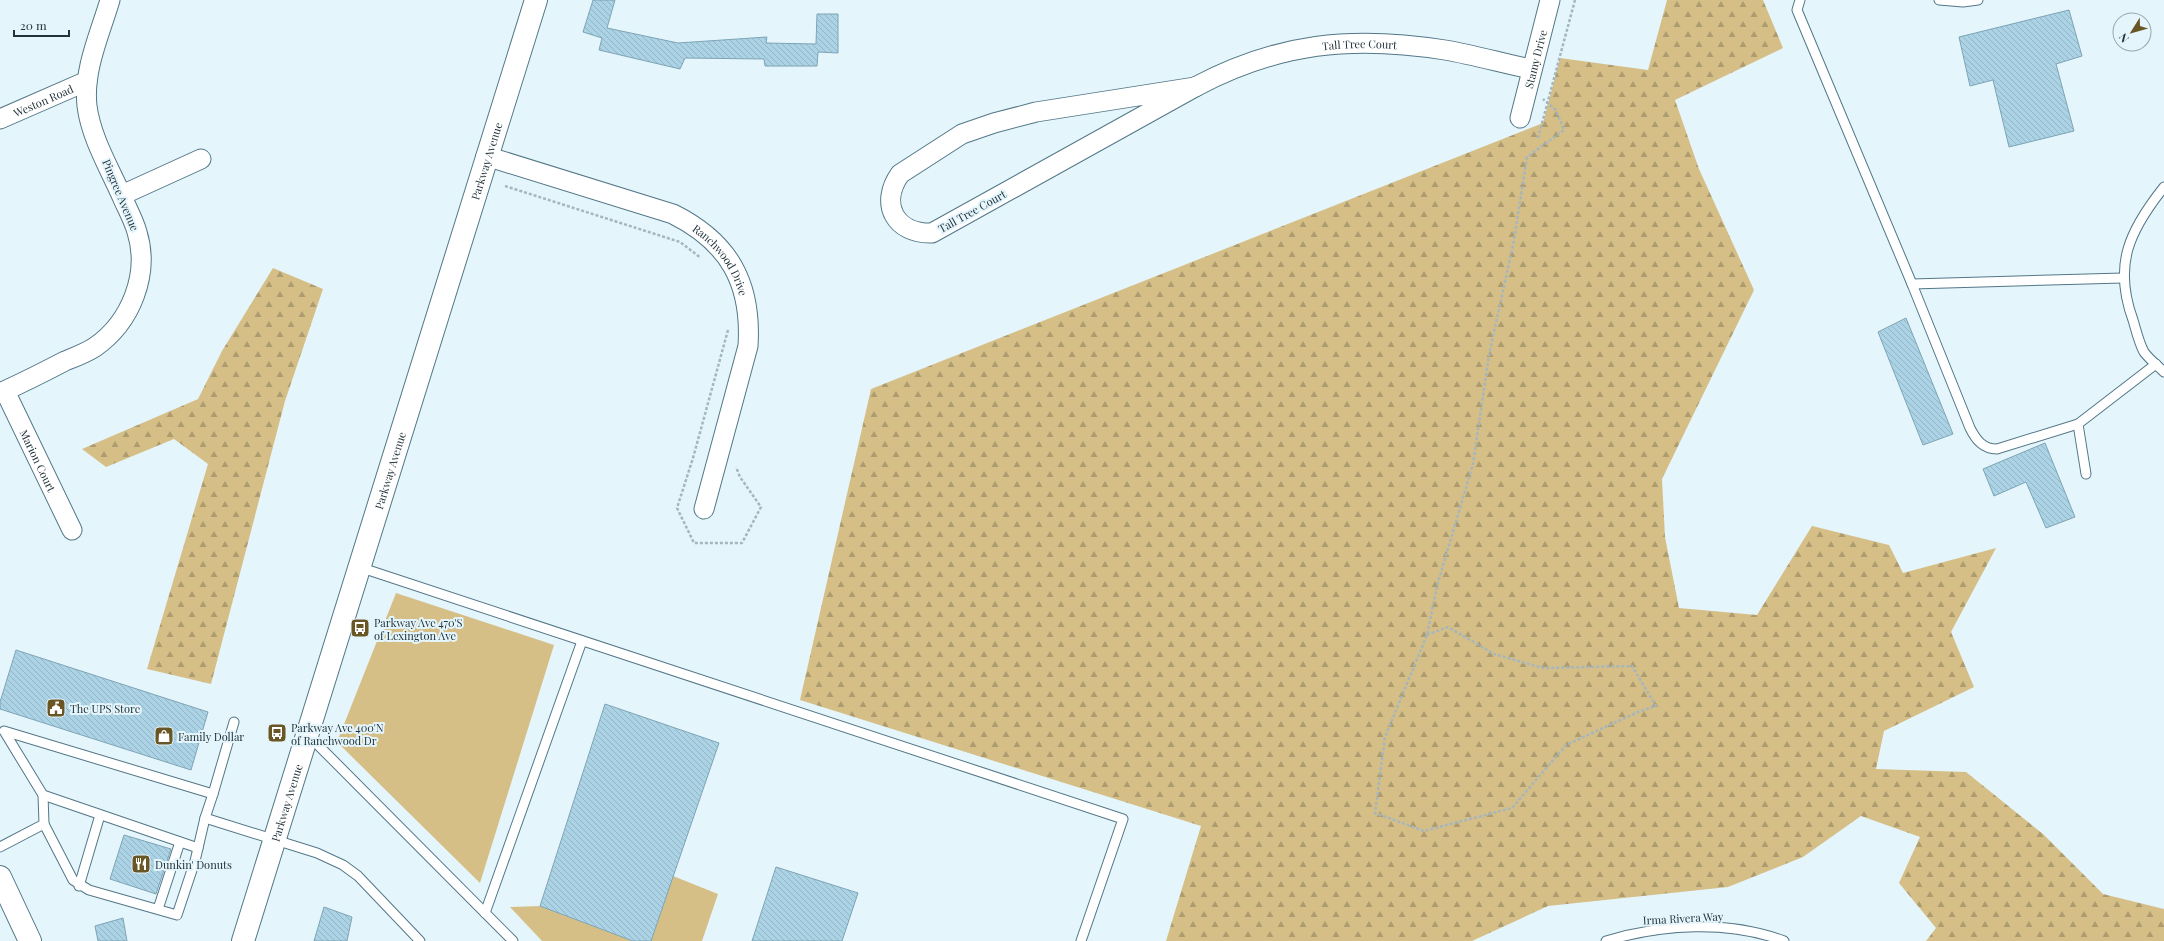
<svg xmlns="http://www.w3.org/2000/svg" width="2164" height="941" viewBox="0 0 2164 941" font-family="'Playfair Display',serif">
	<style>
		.grass { fill: #d6bf87 }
		.forest { fill: url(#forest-firs) }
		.building { fill: url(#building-back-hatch); stroke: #7da4b5 }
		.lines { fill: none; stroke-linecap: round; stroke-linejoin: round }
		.service-casing { stroke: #527787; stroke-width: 11 }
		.minor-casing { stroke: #527787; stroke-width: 21 }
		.secondary-casing { stroke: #527787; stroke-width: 24 }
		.path { stroke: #a6b6bd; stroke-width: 2.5; stroke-dasharray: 3 2; stroke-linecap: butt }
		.service { stroke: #fff; stroke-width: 9 }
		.minor { stroke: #fff; stroke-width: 19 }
		.secondary { stroke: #fff; stroke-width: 22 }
		.labels { text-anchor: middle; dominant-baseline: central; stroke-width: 4; stroke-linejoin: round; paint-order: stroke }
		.street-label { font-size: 11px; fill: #23333a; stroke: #e5f5fc }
		.poi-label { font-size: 11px; fill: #23333a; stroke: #e5f5fc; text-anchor: start }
	</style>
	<defs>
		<pattern id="forest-firs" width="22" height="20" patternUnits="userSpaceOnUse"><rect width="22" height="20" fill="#d6bf87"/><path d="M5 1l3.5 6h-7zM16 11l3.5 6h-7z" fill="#ad9c6f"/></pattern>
		<pattern id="building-back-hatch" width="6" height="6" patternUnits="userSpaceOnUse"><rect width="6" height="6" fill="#abd3e5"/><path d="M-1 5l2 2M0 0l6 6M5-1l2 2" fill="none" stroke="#93b6c5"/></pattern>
	</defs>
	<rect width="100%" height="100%" fill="#e5f5fc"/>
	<g class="grass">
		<path d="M 396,593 L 554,645 L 480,883 L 337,742 Z"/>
		<path d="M 673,876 L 718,894 L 702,941 L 651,941 Z"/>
		<path d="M 540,906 L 633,941 L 542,941 L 510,907 Z"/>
	</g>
	<g class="forest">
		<path d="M 1667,0 L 1763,0 L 1783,48 L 1675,100 L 1699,169 L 1754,290 L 1662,479 L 1665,537 L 1679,608 L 1757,615 L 1812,526 L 1889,545 L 1903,573 L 1996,548 L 1951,632 L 1974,687 L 1884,731 L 1876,769 L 1966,772 L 2043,834 L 2103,894 L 2164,909 L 2164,941 L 1926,941 L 1936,928 L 1899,883 L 1920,837 L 1861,816 L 1803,857 L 1728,887 L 1548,906 L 1472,941 L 1166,941 L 1201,826 L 800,700 L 871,389 L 1543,123 L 1560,58 L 1648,70 Z"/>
		<path d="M 273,268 L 323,289 L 285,401 L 211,684 L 147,669 L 208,464 L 174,439 L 106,467 L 82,449 L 198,399 L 222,351 Z"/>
	</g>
	<g class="building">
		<path d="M 593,0 L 615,0 L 607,28 L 678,43 L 767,37 L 766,43 L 816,44 L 817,14 L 838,14 L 838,53 L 818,52 L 817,66 L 765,66 L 764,59 L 685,58 L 680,69 L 599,50 L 602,38 L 583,32 Z"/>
		<path d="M 2069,10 L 2082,56 L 2056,64 L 2074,131 L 2009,147 L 1993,80 L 1970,86 L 1959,37 Z"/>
		<path d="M 1906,318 L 1953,434 L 1923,445 L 1878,332 Z"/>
		<path d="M 2045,443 L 2075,517 L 2046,528 L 2026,482 L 1994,496 L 1983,469 Z"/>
		<path d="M 16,650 L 208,712 L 191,770 L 0,709 L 0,702 Z"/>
		<path d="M 605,704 L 719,743 L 651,941 L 633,941 L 540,906 Z"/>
		<path d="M 124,835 L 171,849 L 156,894 L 110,879 Z"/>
		<path d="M 776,867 L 858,893 L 842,941 L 752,941 Z"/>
		<path d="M 324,907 L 352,917 L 347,941 L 314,941 Z"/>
		<path d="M 123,918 L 127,941 L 98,941 L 95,926 Z"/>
	</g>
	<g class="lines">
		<g class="service-casing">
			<g id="service">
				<path d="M 1800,0 L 1797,10 L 1912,284 L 2123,278"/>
				<path d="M 1939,0 L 1963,2 L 1978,0"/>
				<path d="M 2164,187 C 2129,231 2113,265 2133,320 C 2136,330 2139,343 2144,352 C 2149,359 2158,366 2164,372"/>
				<path d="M 1912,284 L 1970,428 C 1976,440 1983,449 1997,449 L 2078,424"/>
				<path d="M 2086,474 L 2078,424 L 2156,364"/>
				<path d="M 359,567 L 1123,819 L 1081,941"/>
				<path d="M 308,735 L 513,941"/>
				<path d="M 213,794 L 234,722"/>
				<path d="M 43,795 L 198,848"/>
				<path d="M 44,824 L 73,880 L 89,890 L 177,915 L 195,861 L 205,818"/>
				<path d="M 0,847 L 44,824 L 43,795 L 4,731 L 213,794 L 205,818 L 317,853 L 343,865 L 358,876 L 420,941"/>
				<path d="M 79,886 L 100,815"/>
				<path d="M 158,909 L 180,842"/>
				<path d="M 485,913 L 582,641"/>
				<path d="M 1606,941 C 1662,924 1729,920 1784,941"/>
			</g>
		</g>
		<g class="minor-casing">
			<g id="minor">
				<path d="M 1195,87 L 932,233 C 895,234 879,204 900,174 L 962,134 L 994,123 L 1036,112 Z"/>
				<path id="s1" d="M 1195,87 C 1278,43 1352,35 1445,50 C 1474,55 1502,63 1531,69"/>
				<path id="s2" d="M 1520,118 L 1550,0"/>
				<path id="s3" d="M 0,119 L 87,81"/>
				<path id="s4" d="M 486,156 L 673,214 C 729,242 752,283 748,346 L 704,509"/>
				<path d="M 122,195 L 201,159"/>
				<path id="s5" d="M 5,391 L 72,530"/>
				<path d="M 0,393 C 22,383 44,372 65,361 C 75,357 86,353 95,347 C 131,322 150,274 137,232 C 134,221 128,210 123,199 C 110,169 91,138 87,106 C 83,70 100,34 110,0"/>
			</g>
		</g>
		<g class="secondary-casing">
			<g id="secondary">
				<path d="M 0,877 L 30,941"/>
				<path id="s6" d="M 243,941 L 536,0"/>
			</g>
		</g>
		<g class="path">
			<path d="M 1538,138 L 1575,0"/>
			<path d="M 505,186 L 680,242 L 701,258"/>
			<path d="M 728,330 L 693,458 L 677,508 L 694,543 L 742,543 L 761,507 L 740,477 L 736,467"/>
			<path d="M 1427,635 L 1448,627 L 1494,654 L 1543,668 L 1632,666 L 1656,706 L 1638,712 L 1566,745 L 1512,808 L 1424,831 L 1375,813 L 1385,737 L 1427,635 L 1437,586 L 1473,464 L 1489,355 L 1514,240 L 1527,157 L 1564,130 L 1556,110 L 1543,99"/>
		</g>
		<use href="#service" class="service"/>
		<use href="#minor" class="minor"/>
		<use href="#secondary" class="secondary"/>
	</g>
	<defs>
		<g id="bus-square" transform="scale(1)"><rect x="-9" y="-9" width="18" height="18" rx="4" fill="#695624" stroke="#e5f5fc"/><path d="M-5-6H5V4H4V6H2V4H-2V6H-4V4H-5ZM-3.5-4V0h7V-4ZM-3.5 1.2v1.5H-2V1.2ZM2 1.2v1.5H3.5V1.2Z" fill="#fff"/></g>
		<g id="civic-square" transform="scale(1)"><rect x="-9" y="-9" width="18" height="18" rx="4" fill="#695624" stroke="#e5f5fc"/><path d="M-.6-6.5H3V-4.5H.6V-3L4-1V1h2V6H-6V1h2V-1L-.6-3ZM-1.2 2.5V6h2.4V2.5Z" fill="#fff"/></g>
		<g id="shop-square" transform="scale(1)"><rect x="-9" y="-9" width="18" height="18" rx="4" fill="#695624" stroke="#e5f5fc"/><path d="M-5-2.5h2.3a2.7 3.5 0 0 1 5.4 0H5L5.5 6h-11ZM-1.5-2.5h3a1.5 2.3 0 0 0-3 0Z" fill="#fff"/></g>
		<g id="restaurant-square" transform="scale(1)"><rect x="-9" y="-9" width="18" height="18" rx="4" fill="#695624" stroke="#e5f5fc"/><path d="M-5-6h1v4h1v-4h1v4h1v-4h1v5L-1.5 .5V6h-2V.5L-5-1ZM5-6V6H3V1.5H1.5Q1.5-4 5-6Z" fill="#fff"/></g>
	</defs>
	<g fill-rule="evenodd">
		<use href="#bus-square" x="360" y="628"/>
		<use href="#civic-square" x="56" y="708"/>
		<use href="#bus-square" x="277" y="733"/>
		<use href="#shop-square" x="164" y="736"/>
		<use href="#restaurant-square" x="141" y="864"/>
	</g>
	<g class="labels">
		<g class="street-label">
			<text stroke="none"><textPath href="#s1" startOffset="172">Tall Tree Court</textPath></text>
			<text stroke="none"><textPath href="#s2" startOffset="61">Stamy Drive</textPath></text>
			<text stroke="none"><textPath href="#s3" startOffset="47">Weston Road</textPath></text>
			<text stroke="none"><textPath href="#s6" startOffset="817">Parkway Avenue</textPath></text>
			<text transform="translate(121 195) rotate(67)">Pingree Avenue</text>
			<text transform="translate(972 211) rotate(-29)">Tall Tree Court</text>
			<text stroke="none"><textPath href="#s4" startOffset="264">Ranchwood Drive</textPath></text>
			<text stroke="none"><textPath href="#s5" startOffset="77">Marion Court</textPath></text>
			<text stroke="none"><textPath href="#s6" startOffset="493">Parkway Avenue</textPath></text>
			<text stroke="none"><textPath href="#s6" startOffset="145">Parkway Avenue</textPath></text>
			<text transform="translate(1683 918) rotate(-3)">Irma Rivera Way</text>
		</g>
		<g class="poi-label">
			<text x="374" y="622">Parkway Ave 470'S<tspan x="374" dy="13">of Lexington Ave</tspan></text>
			<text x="70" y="708">The UPS Store</text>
			<text x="291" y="727">Parkway Ave 400'N<tspan x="291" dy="13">of Ranchwood Dr</tspan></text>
			<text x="178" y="736">Family Dollar</text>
			<text x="155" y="864">Dunkin' Donuts</text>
		</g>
	</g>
	<g transform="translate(2132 32) rotate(233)"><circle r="19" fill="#e5f5fc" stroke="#97a7ae"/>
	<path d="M0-3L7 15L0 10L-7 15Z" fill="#695624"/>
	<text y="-6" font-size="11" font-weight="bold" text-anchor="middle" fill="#23333a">N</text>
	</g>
	<path d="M14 30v6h55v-6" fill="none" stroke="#23333a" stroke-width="2"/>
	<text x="20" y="30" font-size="12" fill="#23333a" stroke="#e5f5fc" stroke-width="3" paint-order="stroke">20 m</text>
</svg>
